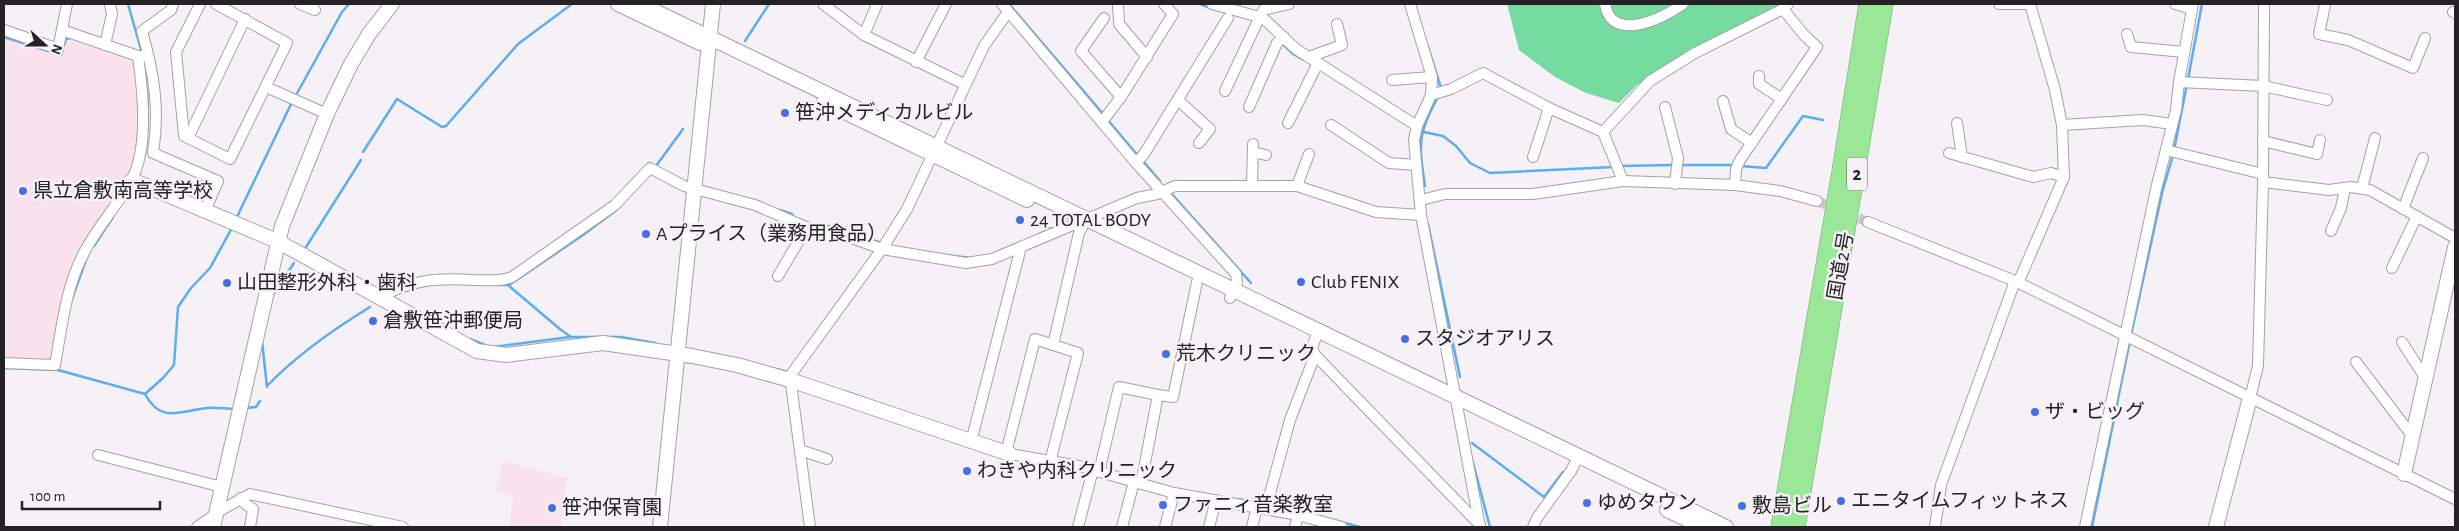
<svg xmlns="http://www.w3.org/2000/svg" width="2459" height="531" viewBox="0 0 2459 531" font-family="'Alegreya Sans','Noto Sans JP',sans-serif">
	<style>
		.education { fill: #fae2ec }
		.forest { fill: #76dba0 }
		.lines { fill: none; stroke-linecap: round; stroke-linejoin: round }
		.stream { stroke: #5aaef1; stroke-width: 2.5 }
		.street-tunnel { stroke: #ccc8cc; stroke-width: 10; stroke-dasharray: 10 5; stroke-linecap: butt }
		.street-casing { stroke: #a5a1a5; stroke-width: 12 }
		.secondary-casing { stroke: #a5a1a5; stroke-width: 16 }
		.highway-casing { stroke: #71a26f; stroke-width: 19 }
		.street { stroke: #fff; stroke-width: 10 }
		.secondary { stroke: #fff; stroke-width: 14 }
		.highway { stroke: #9be798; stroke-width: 18 }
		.poi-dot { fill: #476fe2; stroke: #f6f1f6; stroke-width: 2 }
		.labels { text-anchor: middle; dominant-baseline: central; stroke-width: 5; stroke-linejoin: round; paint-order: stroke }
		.shield { fill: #f6f1f6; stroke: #636063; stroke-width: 1 }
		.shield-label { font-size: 19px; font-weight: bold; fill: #242224 }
		.poi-label { font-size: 20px; fill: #242224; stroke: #f6f1f6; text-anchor: start }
		.street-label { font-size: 20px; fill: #242224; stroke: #f6f1f6 }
	</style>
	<rect width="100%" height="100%" fill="#f6f1f6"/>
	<g class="education">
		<path d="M 69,36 L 69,40 L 127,59 L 128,55 L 136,58 L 140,115 L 135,166 L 83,250 L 54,360 L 4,361 L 4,38 L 53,54 L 54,51 L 60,53 L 66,37 Z"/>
		<path d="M 503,461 L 567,478 L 561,527 L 509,527 L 513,496 L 495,492 Z"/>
	</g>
	<path class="forest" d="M 1507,4 L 1780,4 L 1637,85 L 1619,103 L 1586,93 L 1555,77 L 1519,50 Z"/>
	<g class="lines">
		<g class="stream">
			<path d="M 128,4 L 142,53"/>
			<path d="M 1009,4 L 1104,115"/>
			<path d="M 1200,4 L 1213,9"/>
			<path d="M 4,37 L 61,55 L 66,39 L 71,38"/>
			<path d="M 745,41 L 769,4"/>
			<path d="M 1281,42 L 1293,54 L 1304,60"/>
			<path d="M 1428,47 L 1441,88"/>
			<path d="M 143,58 L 146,80"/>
			<path d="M 2188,79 L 2202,4"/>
			<path d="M 147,91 L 148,107"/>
			<path d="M 295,97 L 342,12 L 349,4"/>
			<path d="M 1107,119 L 1139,157"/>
			<path d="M 1419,131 L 1443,136 L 1456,146 L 1470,163 L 1490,173 L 1614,167"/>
			<path d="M 2174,150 L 2187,84"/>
			<path d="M 363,152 L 397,99 L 442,127 L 446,126 L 518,44 L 572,4"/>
			<path d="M 1143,161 L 1160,181"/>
			<path d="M 1679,165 L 1736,165"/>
			<path d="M 656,166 L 683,129"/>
			<path d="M 1619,166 L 1674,165"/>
			<path d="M 1741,166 L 1766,168 L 1803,116 L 1823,120"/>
			<path d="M 1425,186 C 1419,146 1417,135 1437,99"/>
			<path d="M 1170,192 L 1251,283"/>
			<path d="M 619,207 L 653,171"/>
			<path d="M 780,210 L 792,214 L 794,218"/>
			<path d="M 236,219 L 292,102"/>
			<path d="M 1428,224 L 1460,377"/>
			<path d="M 821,227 L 829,226 L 846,232"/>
			<path d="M 1037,235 L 1051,228"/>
			<path d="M 866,238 L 882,243"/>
			<path d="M 94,246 L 113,217"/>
			<path d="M 306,247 L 361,160"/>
			<path d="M 946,255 L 971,258"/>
			<path d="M 496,285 L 508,285 L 561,330 L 571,337 L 621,337 L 655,343"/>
			<path d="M 509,285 L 583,235 L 615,211"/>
			<path d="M 397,294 L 418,287"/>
			<path d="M 273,295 L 294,263"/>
			<path d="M 72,299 L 87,257"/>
			<path d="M 2131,335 L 2162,193 L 2173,155"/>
			<path d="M 470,339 L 485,345"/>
			<path d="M 262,341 L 267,387"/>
			<path d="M 493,347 L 570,337"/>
			<path d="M 715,354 L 788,372"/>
			<path d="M 4,368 L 58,370 L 145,394 C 161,424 180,411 207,408 C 216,407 226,409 235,409"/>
			<path d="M 268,385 C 297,355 334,329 370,307"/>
			<path d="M 844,391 L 893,408"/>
			<path d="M 145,394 L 163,378 L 174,365 L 178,307 L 191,288 L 210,268 L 233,226"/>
			<path d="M 246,408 L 256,407 L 260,401"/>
			<path d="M 1472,443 L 1544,497 L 1563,472"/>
			<path d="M 1472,459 L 1490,527"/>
			<path d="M 1237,499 L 1264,503"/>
			<path d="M 1270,503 L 1360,527"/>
			<path d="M 2092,527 L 2130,340"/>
		</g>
		<path class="street-tunnel" d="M 1817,201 L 1868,222"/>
		<g class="street-casing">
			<g id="street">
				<path d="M 173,4 L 171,10 L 142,31 C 154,73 160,110 153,153 L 218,181 L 205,211"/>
				<path d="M 200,4 L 176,52 L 184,136 L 230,159 L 287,43 L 216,4"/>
				<path d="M 300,4 L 315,10"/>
				<path d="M 823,4 L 864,35 L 964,84"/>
				<path d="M 1002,4 L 1136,163 L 1236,274 L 1237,282 L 1230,298"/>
				<path d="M 1118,4 L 1119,24 L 1147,57"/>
				<path d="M 1212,4 L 1263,18 L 1296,49 L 1417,126"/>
				<path d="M 1410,4 L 1432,77 L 1431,95 L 1417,126 L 1414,140 L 1421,215 L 1480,527"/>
				<path d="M 1605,4 C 1611,44 1664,18 1683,4"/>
				<path d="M 1999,4 L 2030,4"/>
				<path d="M 2175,4 L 2192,9"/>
				<path d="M 2325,5 L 2319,34 L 2348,40 L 2413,68 L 2425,38"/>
				<path d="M 2453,12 L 2455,13"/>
				<path d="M 1104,18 L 1081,51 L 1121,97"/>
				<path d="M 4,30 L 58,49 L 67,4"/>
				<path d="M 62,30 L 138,56 L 144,56"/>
				<path d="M 2127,34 L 2131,47 L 2184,52"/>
				<path d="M 864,35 L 877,4"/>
				<path d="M 105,45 L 112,14 L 110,4"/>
				<path d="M 1309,57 L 1342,45 L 1337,24"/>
				<path d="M 916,62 L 946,4"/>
				<path d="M 1759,76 L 1759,84 L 1782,99"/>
				<path d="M 1392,80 L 1432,77"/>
				<path d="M 2179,82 L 2263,86 L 2327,100"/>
				<path d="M 266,87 L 327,114"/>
				<path d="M 1225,91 L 1263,10 L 1289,4"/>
				<path d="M 1431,95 L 1451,89 L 1483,73 L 1549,108 L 1603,132 L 1623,181"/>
				<path d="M 1178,100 L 1210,129 L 1199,143"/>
				<path d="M 1723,101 L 1731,129 L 1752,143"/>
				<path d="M 1249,107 L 1277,43 L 1284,37"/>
				<path d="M 1665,107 L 1678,158 L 1675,184"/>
				<path d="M 1102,122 L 1121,97 L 1173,14 L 1164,4"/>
				<path d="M 1288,123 L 1318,63"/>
				<path d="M 1957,123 L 1962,157"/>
				<path d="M 1331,125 L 1389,163 L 1416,165"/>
				<path d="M 2062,125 L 2143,120 L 2172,124"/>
				<path d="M 1603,132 L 1650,81 L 1695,53 L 1783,9 L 1788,4"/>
				<path d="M 188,138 L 245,19"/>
				<path d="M 2263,141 L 2317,154 L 2320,140"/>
				<path d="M 2166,150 L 2263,174"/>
				<path d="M 1253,152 L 1266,155"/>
				<path d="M 1949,153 L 2033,177 L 2051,173 L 2064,177"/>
				<path d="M 1533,157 L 1549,108"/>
				<path d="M 1136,163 L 1144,154 L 1228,18"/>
				<path d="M 2263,182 L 2329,190 L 2351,187 L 2370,190 L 2455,238"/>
				<path d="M 1252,185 L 1253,144"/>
				<path d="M 1735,185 L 1736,169 L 1740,160 L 1817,47 L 1804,35 L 1783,9"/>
				<path d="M 1297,186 L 1309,154"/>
				<path d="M 2362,188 L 2375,138"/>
				<path d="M 1421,200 L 1445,194 L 1533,194 L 1623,181 L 1735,185 L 1780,191 L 1817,201"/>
				<path d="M 2403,209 L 2423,158"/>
				<path d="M 1868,222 L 2015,281 L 2455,499"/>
				<path d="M 2331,231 L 2341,208 L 2345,188"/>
				<path d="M 2392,268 L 2417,216"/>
				<path d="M 778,276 L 807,227"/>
				<path d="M 2018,283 L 2064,177 L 2062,125 L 2055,90 L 2030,4"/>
				<path d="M 381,298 C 407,279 442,278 473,280 C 486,280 499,282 512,277 L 615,205 L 650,168 L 684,186 L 755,205 L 813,230 L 849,237 L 882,249 L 966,263 L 992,259 L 1137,198 L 1157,194 L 1175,186 L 1297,186 L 1376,212 L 1421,215"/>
				<path d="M 1318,331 L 1312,348 L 1315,355 L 1480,525"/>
				<path d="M 2402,342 L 2426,379"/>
				<path d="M 1053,345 L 1079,233 L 1086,219"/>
				<path d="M 2356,362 L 2413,437"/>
				<path d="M 4,363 L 55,365 C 62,326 66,285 85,251 C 98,226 118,205 131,181 C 149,148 143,92 138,56"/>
				<path d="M 1158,395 L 1173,397 L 1197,282"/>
				<path d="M 2250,398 L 2258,366 L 2263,182 L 2264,4"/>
				<path d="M 971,442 L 1021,247"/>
				<path d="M 800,450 L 827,459"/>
				<path d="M 1006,453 L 1035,339 L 1078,353 L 1050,462"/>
				<path d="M 1010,454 L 1079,466 L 1174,493 L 1298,515 L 1342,527"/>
				<path d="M 98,455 L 222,487"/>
				<path d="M 1099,472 L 1119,387 L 1158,395 L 1141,484"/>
				<path d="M 241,498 L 244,503 L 253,509 L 250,527"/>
				<path d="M 1266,508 L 1290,420 L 1315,355"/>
				<path d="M 197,527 L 223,509 L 250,494 L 403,527"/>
				<path d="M 810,527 L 790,376 L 882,249 L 907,209 L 984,46 L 1008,12"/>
				<path d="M 1078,527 L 1093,470"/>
				<path d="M 1122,527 L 1134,482"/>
				<path d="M 1165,527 L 1174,493"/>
				<path d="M 1209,527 L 1216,500"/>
				<path d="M 1252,527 L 1257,507"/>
				<path d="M 1295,527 L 1298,515"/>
				<path d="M 1533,527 L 1537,518 L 1571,471 L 1578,457"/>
				<path d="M 1935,527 L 1941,485 L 2015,281"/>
				<path d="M 2085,527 L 2156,189 L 2176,110 L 2179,82 L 2193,4"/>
			</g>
		</g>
		<g class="secondary-casing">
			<g id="secondary">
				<path d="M 618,4 L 700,43"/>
				<path d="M 640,4 L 1726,527"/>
				<path d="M 824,102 L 1027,200"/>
				<path d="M 132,180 L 277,241 L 477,351 L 506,355 L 603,343 L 692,356 L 737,365 L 790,380 L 1010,454"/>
				<path d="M 2404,474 L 2455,247"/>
				<path d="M 1667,510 L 1703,527"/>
				<path d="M 213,527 L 282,226 L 327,114 L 351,64 L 369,34 L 392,4"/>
				<path d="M 660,527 L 713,4"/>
				<path d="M 2216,527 L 2250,398"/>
			</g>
		</g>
		<g class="highway-casing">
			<g id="highway">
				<path d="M 1780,527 L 1840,178 L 1868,4"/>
				<path d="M 1796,527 L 1884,4"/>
			</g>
		</g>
		<use href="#street" class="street"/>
		<use href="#secondary" class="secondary"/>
		<use href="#highway" class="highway"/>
	</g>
	<g class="poi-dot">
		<circle cx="785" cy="113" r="5"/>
		<circle cx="23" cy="191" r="5"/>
		<circle cx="1020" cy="220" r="5"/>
		<circle cx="646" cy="234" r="5"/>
		<circle cx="1301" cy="282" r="5"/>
		<circle cx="227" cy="283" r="5"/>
		<circle cx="373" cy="321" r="5"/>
		<circle cx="1405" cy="339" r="5"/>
		<circle cx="1166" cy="354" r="5"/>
		<circle cx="2035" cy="412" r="5"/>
		<circle cx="967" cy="471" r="5"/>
		<circle cx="1841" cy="501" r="5"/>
		<circle cx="1587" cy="503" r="5"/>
		<circle cx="1163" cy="505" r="5"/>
		<circle cx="1742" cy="506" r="5"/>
		<circle cx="552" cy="508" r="5"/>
	</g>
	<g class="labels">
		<rect class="shield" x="1847" y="157.5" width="20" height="33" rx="4"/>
		<g class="shield-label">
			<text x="1857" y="174">2</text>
		</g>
		<g class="poi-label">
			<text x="795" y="113">笹沖メディカルビル</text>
			<text x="33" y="191">県立倉敷南高等学校</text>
			<text x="1030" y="220">24 TOTAL BODY</text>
			<text x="656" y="234">Aプライス（業務用食品）</text>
			<text x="1311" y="282">Club FENIX</text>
			<text x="237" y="283">山田整形外科・歯科</text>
			<text x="383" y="321">倉敷笹沖郵便局</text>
			<text x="1415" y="339">スタジオアリス</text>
			<text x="1176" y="354">荒木クリニック</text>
			<text x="2045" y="412">ザ・ビッグ</text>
			<text x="977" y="471">わきや内科クリニック</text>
			<text x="1851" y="501">エニタイムフィットネス</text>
			<text x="1597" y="503">ゆめタウン</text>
			<text x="1173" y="505">ファニィ音楽教室</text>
			<text x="1752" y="506">敷島ビル</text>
			<text x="562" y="508">笹沖保育園</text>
		</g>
		<g class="street-label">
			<text transform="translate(1841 266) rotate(-80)">国道2号</text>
		</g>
	</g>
	<rect width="2459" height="531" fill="none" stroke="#242224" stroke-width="10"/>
	<g transform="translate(45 45) rotate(111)" stroke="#f6f1f6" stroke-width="4" paint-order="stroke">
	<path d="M0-4L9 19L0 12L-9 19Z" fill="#242224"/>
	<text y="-8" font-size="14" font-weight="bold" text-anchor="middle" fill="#242224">N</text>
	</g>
	<path d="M22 501v8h138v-8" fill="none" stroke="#242224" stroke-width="2.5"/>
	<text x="30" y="501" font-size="15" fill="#242224" stroke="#f6f1f6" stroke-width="4" paint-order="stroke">100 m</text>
</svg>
